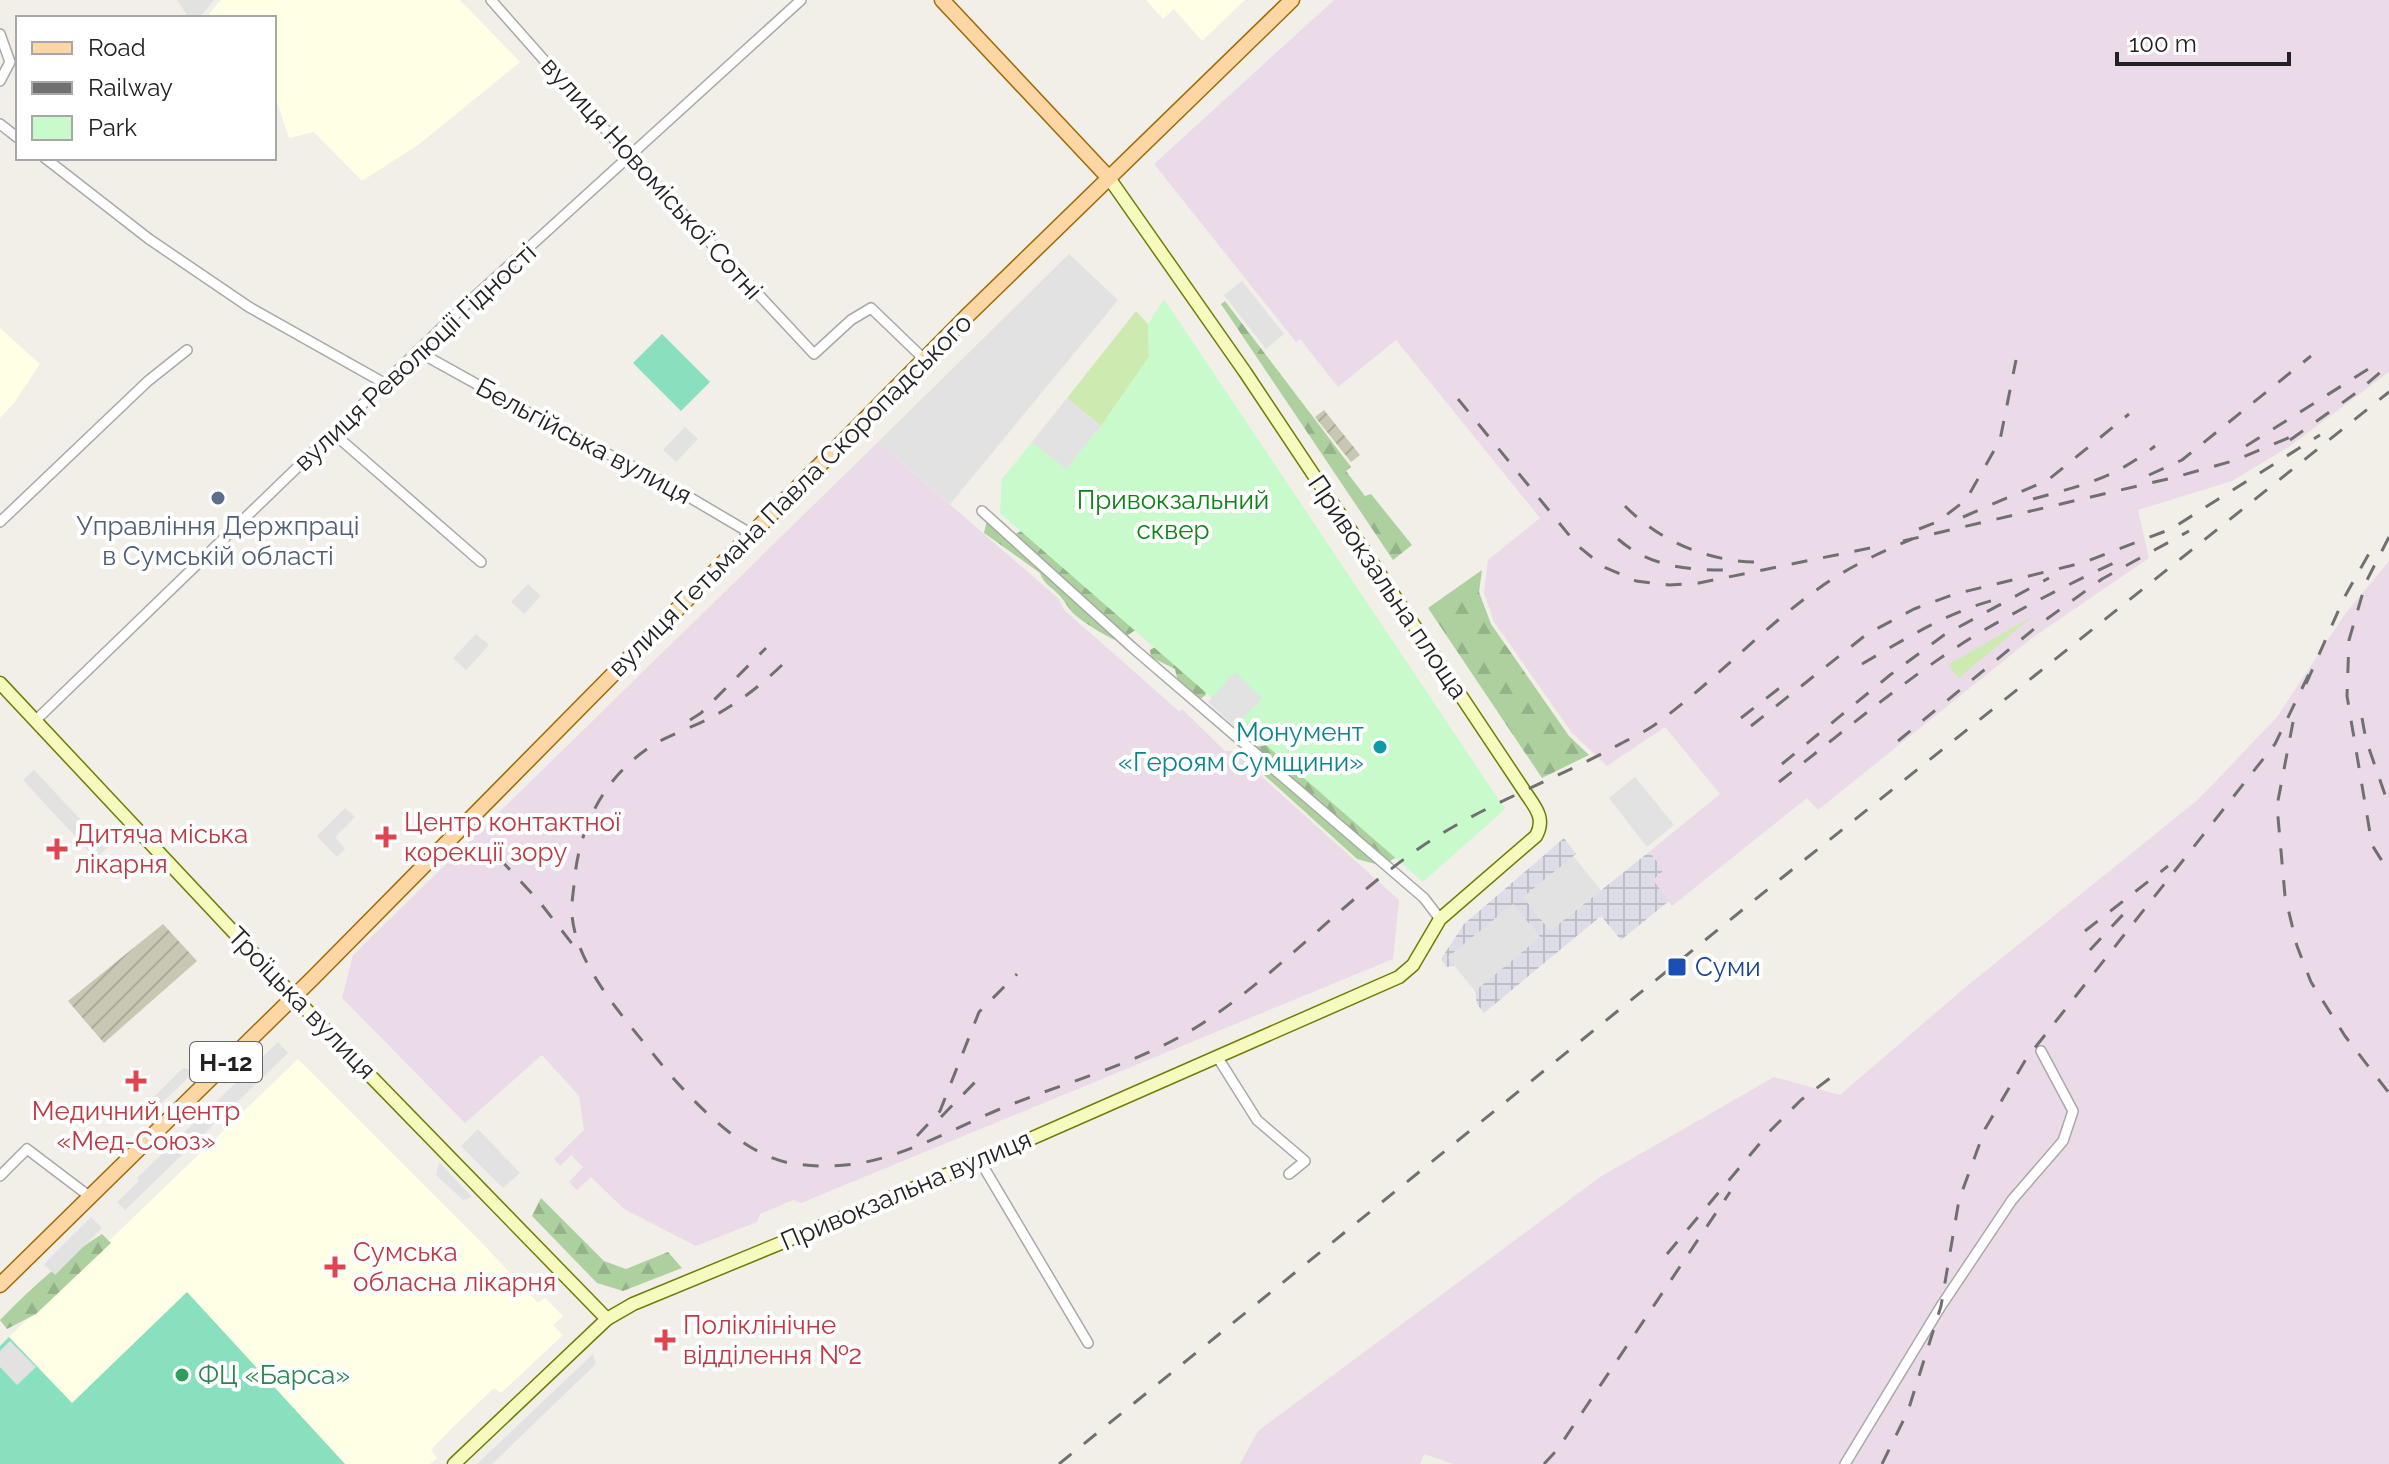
<svg xmlns="http://www.w3.org/2000/svg" width="2389" height="1464" viewBox="0 0 2389 1464" font-family="Raleway,sans-serif">
	<style>
		.industrial { fill: #ebdbe8 }
		.education { fill: #ffffe5 }
		.construction { fill: url(#construction-furrows) }
		.grass { fill: #cdebb0 }
		.forest { fill: url(#forest-firs) }
		.park { fill: #c8facc }
		.pitch { fill: #88e0be }
		.parking { fill: #e2e2e2 }
		.plaza { fill: url(#plaza-grid) }
		.lines { fill: none; stroke-linecap: round; stroke-linejoin: round }
		.minor-casing { stroke: #a9a9a9; stroke-width: 12 }
		.secondary-casing { stroke: #707d05; stroke-width: 15 }
		.primary-casing { stroke: #a06b00; stroke-width: 17 }
		.minor { stroke: #fff; stroke-width: 9 }
		.secondary { stroke: #f7fabf; stroke-width: 12 }
		.primary { stroke: #fcd6a4; stroke-width: 14 }
		.rail { stroke: #707070; stroke-width: 3; stroke-dasharray: 16 16; stroke-linecap: butt }
		.service-dot { fill: #5c6f8a; stroke: #fff; stroke-width: 3 }
		.culture-dot { fill: #0f9aa8; stroke: #fff; stroke-width: 3 }
		.health-dot { fill: #e0444e; stroke: #fff; stroke-width: 3 }
		.transit-dot { fill: #1a4fb4; stroke: #fff; stroke-width: 3 }
		.leisure-dot { fill: #2e9e5b; stroke: #fff; stroke-width: 3 }
		.labels { text-anchor: middle; dominant-baseline: central; stroke-width: 8; stroke-linejoin: round; paint-order: stroke }
		.shield { fill: #fff; stroke: #646464; stroke-width: 2 }
		.shield-label { font-size: 24px; font-weight: bold; fill: #222 }
		.street-label { font-size: 26px; fill: #222; stroke: #fff }
		.park-label { font-size: 26px; fill: #0c8416; stroke: #fff }
		.service-label { font-size: 26px; fill: #4e5e75; stroke: #fff }
		.culture-label { font-size: 26px; fill: #0d838f; stroke: #fff; text-anchor: end }
		.health-label { font-size: 26px; fill: #be3a42; stroke: #fff; text-anchor: start }
		.transit-label { font-size: 26px; fill: #164399; stroke: #fff; text-anchor: start }
		.leisure-label { font-size: 26px; fill: #27864d; stroke: #fff; text-anchor: start }
	</style>
	<defs>
		<pattern id="construction-furrows" width="10" height="10" patternUnits="userSpaceOnUse" patternTransform="scale(2)"><rect width="10" height="10" fill="#c7c7b4"/><path d="M-1 1l2-2M0 10L10 0M9 11l2-2" fill="none" stroke="#abab9a"/></pattern>
		<pattern id="forest-firs" width="22" height="20" patternUnits="userSpaceOnUse" patternTransform="scale(2)"><rect width="22" height="20" fill="#add19e"/><path d="M5 1l3.5 6h-7zM16 11l3.5 6h-7z" fill="#95b388"/></pattern>
		<pattern id="plaza-grid" width="8" height="8" patternUnits="userSpaceOnUse" patternTransform="scale(2)"><rect width="8" height="8" fill="#dddde8"/><path d="M0 4h8M4 0v8" fill="none" stroke="#bdbdc7"/></pattern>
	</defs>
	<rect width="100%" height="100%" fill="#f2efe9"/>
	<g class="industrial">
		<path d="M 1334,0 L 2389,0 L 2389,372 L 2290,446 L 2232,481 L 2138,510 L 2149,558 L 2032,638 L 1818,810 L 1807,798 L 1672,906 L 1652,880 L 1664,870 L 1649,852 L 1720,794 L 1665,727 L 1607,766 L 1572,733 L 1494,622 L 1484,593 L 1488,560 L 1540,518 L 1396,340 L 1338,387 L 1300,339 L 1296,342 L 1154,164 Z"/>
		<path d="M 878,442 L 1059,599 L 1064,610 L 1180,712 L 1182,709 L 1225,751 L 1233,751 L 1399,900 L 1393,959 L 801,1203 L 793,1200 L 760,1214 L 757,1222 L 696,1246 L 624,1209 L 591,1177 L 577,1190 L 569,1182 L 583,1167 L 571,1155 L 560,1166 L 554,1159 L 584,1130 L 579,1096 L 542,1055 L 465,1123 L 342,998 L 353,955 Z"/>
		<path d="M 2389,561 L 2389,1464 L 1453,1464 L 1424,1454 L 1420,1464 L 1240,1464 L 1258,1431 L 1600,1177 L 1774,1077 L 1840,1095 L 1962,990 L 2195,802 L 2214,783 L 2277,717 L 2345,614 Z"/>
	</g>
	<g class="education">
		<path d="M 221,0 L 460,0 L 520,62 L 418,145 L 362,181 L 314,132 L 289,138 L 274,93 L 274,18 L 209,18 L 209,14 Z"/>
		<path d="M 1146,0 L 1245,0 L 1202,41 L 1174,9 L 1163,19 Z"/>
		<path d="M 0,328 L 40,364 L 14,403 L 0,418 Z"/>
		<path d="M 298,1059 L 482,1243 L 538,1303 L 545,1298 L 563,1316 L 553,1325 L 563,1335 L 501,1393 L 494,1388 L 452,1428 L 431,1450 L 437,1458 L 430,1464 L 345,1464 L 328,1447 L 72,1404 L 9,1337 Z"/>
	</g>
	<g class="construction">
		<path d="M 1324,410 L 1360,455 L 1351,462 L 1315,417 Z"/>
		<path d="M 163,924 L 197,961 L 104,1043 L 68,1001 Z"/>
	</g>
	<g class="grass">
		<path d="M 1136,311 L 1148,324 L 1149,357 L 1101,426 L 1067,398 Z"/>
		<path d="M 2033,616 L 1959,678 L 1948,665 Z"/>
	</g>
	<g class="forest">
		<path d="M 1225,301 L 1351,467 L 1346,471 L 1365,496 L 1371,494 L 1412,545 L 1393,560 L 1221,304 Z"/>
		<path d="M 994,519 L 1001,520 L 1016,534 L 1028,527 L 1158,615 L 1119,641 C 1109,639 1078,619 1072,612 C 1067,607 1065,601 1060,596 C 1053,588 1043,584 1040,573 L 984,533 L 987,520 Z"/>
		<path d="M 1482,570 L 1479,592 L 1491,624 L 1569,736 L 1589,755 L 1542,778 L 1428,608 Z"/>
		<path d="M 1157,646 L 1205,680 L 1206,695 L 1200,699 L 1178,682 L 1175,669 L 1151,657 L 1150,650 Z"/>
		<path d="M 1276,744 L 1400,855 L 1382,866 L 1357,859 L 1253,765 L 1247,753 L 1252,747 Z"/>
		<path d="M 541,1198 L 604,1261 L 626,1269 L 668,1252 L 682,1268 L 623,1291 L 597,1283 L 532,1216 Z"/>
		<path d="M 102,1234 L 111,1243 L 36,1314 L 7,1329 L 0,1320 C 31,1288 64,1258 102,1234 Z"/>
	</g>
	<path class="park" d="M 1164,299 L 1505,809 L 1423,882 L 1000,513 L 1002,479 L 1032,442 L 1066,469 L 1101,426 L 1149,357 L 1148,324 Z"/>
	<g class="pitch">
		<path d="M 662,334 L 710,382 L 681,411 L 633,363 Z"/>
		<path d="M 187,1292 L 345,1464 L 0,1464 L 0,1346 L 9,1337 L 72,1403 Z"/>
	</g>
	<g class="parking">
		<path d="M 177,0 L 214,0 L 199,18 L 189,18 Z"/>
		<path d="M 1069,254 L 1118,300 L 950,504 L 878,442 Z"/>
		<path d="M 1242,281 L 1284,334 L 1266,349 L 1224,295 Z"/>
		<path d="M 1067,398 L 1101,426 L 1066,469 L 1032,442 Z"/>
		<path d="M 685,427 L 698,439 L 676,462 L 663,450 Z"/>
		<path d="M 528,584 L 541,596 L 524,614 L 511,602 Z"/>
		<path d="M 476,634 L 489,645 L 466,670 L 453,658 Z"/>
		<path d="M 1235,672 L 1262,698 L 1235,727 L 1208,702 Z"/>
		<path d="M 34,770 L 107,848 L 96,859 L 23,780 Z"/>
		<path d="M 1635,777 L 1674,825 L 1647,847 L 1609,798 Z"/>
		<path d="M 345,808 L 355,817 L 335,837 L 345,849 L 337,857 L 317,836 Z"/>
		<path d="M 1573,856 L 1601,890 L 1550,931 L 1523,897 Z"/>
		<path d="M 1513,904 L 1540,937 L 1475,991 L 1447,957 Z"/>
		<path d="M 278,1042 L 288,1053 L 125,1210 L 117,1202 L 139,1181 L 137,1178 Z"/>
		<path d="M 183,1068 L 195,1071 L 144,1120 L 145,1106 Z"/>
		<path d="M 478,1129 L 520,1173 L 503,1188 L 461,1146 Z"/>
		<path d="M 439,1162 L 472,1197 L 463,1200 L 436,1175 Z"/>
		<path d="M 91,1217 L 102,1228 L 55,1275 L 44,1264 Z"/>
		<path d="M 10,1341 L 36,1367 L 17,1385 L 0,1367 L 0,1351 Z"/>
		<path d="M 593,1354 L 596,1364 L 492,1464 L 477,1464 Z"/>
	</g>
	<path class="plaza" d="M 1564,838 L 1576,854 L 1523,897 L 1550,931 L 1649,852 L 1664,870 L 1653,880 L 1669,901 L 1621,940 L 1601,916 L 1484,1013 L 1477,1004 L 1475,991 L 1540,937 L 1513,904 L 1448,957 L 1455,966 L 1446,967 L 1441,959 L 1464,924 Z"/>
	<g class="lines">
		<g class="minor-casing">
			<g id="minor">
				<path d="M 491,0 L 620,146 L 814,354 L 851,320 L 871,308 L 924,359"/>
				<path d="M 0,34 L 10,62 L 0,81"/>
				<path d="M 0,124 L 18,138"/>
				<path d="M 45,158 L 149,239 L 249,307 L 384,383"/>
				<path d="M 417,351 L 554,427 L 662,481 L 750,533"/>
				<path d="M 333,433 L 481,562"/>
				<path d="M 982,511 L 1133,648 L 1424,898 L 1440,919"/>
				<path d="M 0,522 L 148,381 L 187,350"/>
				<path d="M 35,721 L 459,311 L 801,0"/>
				<path d="M 1218,1058 L 1257,1120 L 1305,1161 L 1289,1174"/>
				<path d="M 980,1161 L 1088,1343"/>
				<path d="M 0,1176 L 27,1149 L 89,1196"/>
				<path d="M 1845,1464 L 1941,1306 L 2012,1200 L 2063,1141 L 2073,1111 L 2041,1051"/>
			</g>
		</g>
		<g class="secondary-casing">
			<g id="secondary">
				<path d="M 0,683 L 316,1020 L 607,1319"/>
				<path d="M 454,1464 L 607,1319 L 633,1304 L 980,1161 L 1399,977 L 1413,965 L 1440,919 L 1536,836 C 1546,818 1535,807 1525,792 L 1245,372 L 1109,178"/>
			</g>
		</g>
		<g class="primary-casing">
			<g id="primary">
				<path d="M 942,0 L 1109,178"/>
				<path d="M 0,1285 L 313,978 L 968,315 L 1292,0"/>
			</g>
		</g>
		<use href="#minor" class="minor"/>
		<use href="#secondary" class="secondary"/>
		<use href="#primary" class="primary"/>
		<g class="rail">
			<path d="M 1458,399 L 1578,546 L 1604,567 L 1636,581 L 1669,585 L 1699,583 L 1875,547"/>
			<path d="M 2290,440 L 2356,393 L 2389,365"/>
			<path d="M 2246,446 L 2370,368"/>
			<path d="M 2149,475 L 2182,460 L 2311,356"/>
			<path d="M 2033,499 C 2083,485 2113,479 2155,446"/>
			<path d="M 1625,506 C 1661,543 1714,564 1766,562"/>
			<path d="M 1963,517 L 2048,480 L 2129,414"/>
			<path d="M 1919,529 L 1937,522 L 1966,500 L 2000,440 L 2016,360"/>
			<path d="M 2389,537 L 2366,582 L 2349,640 L 2347,696 L 2372,845 L 2389,872"/>
			<path d="M 1618,539 C 1650,567 1687,570 1727,570"/>
			<path d="M 1903,541 L 2176,477 L 2236,460 L 2300,433"/>
			<path d="M 1862,664 C 1905,639 1946,613 1994,600"/>
			<path d="M 782,665 C 760,686 737,704 710,718 C 689,729 665,736 647,749 C 601,781 578,831 574,885 C 573,895 571,906 572,915 C 576,967 627,1021 658,1060 C 688,1097 742,1155 790,1163 C 873,1177 927,1140 1000,1109 C 1067,1081 1140,1064 1203,1023 C 1281,972 1344,900 1421,847 C 1479,807 1547,783 1609,750 C 1623,742 1639,735 1653,726 C 1715,682 1767,622 1831,580 C 1857,563 1884,551 1912,539"/>
			<path d="M 2306,684 L 2344,598 L 2376,541"/>
			<path d="M 1741,718 L 1791,679"/>
			<path d="M 2362,718 L 2366,740 L 2389,806"/>
			<path d="M 690,720 L 701,713 L 766,648"/>
			<path d="M 2293,722 L 2277,806 L 2285,896 L 2297,946 L 2311,982 L 2345,1036 L 2389,1093"/>
			<path d="M 1751,726 L 1867,634 L 1914,609 L 1955,594 L 2082,563 L 2171,529 L 2320,435"/>
			<path d="M 1898,741 L 2040,624 L 2102,579 L 2189,531"/>
			<path d="M 1782,764 L 1890,675 L 1944,635 L 2049,578"/>
			<path d="M 1779,782 C 1843,732 1905,679 1974,636 C 2021,608 2071,583 2120,560"/>
			<path d="M 499,858 L 538,900 L 577,950"/>
			<path d="M 2085,931 L 2168,866"/>
			<path d="M 2090,950 L 2131,906"/>
			<path d="M 941,1117 L 984,1073"/>
			<path d="M 917,1136 L 940,1111 L 979,1012 L 1017,974"/>
			<path d="M 1667,1254 L 1771,1130 L 1801,1100 L 1842,1069"/>
			<path d="M 1059,1464 L 1778,881 L 2389,392"/>
			<path d="M 1544,1464 L 1557,1450 L 1730,1192"/>
			<path d="M 1882,1464 L 1908,1411 L 1941,1306 L 1959,1200 L 1985,1129 L 2026,1059 L 2275,744 L 2309,674"/>
		</g>
	</g>
	<circle class="service-dot" cx="218" cy="498" r="8"/>
	<circle class="culture-dot" cx="1380" cy="747" r="8"/>
	<g class="health-dot">
		<path d="M382 825h8v8h8v8h-8v8h-8v-8h-8v-8h8z"/>
		<path d="M53 837h8v8h8v8h-8v8h-8v-8h-8v-8h8z"/>
		<path d="M132 1069h8v8h8v8h-8v8h-8v-8h-8v-8h8z"/>
		<path d="M331 1255h8v8h8v8h-8v8h-8v-8h-8v-8h8z"/>
		<path d="M661 1328h8v8h8v8h-8v8h-8v-8h-8v-8h8z"/>
	</g>
	<rect class="transit-dot" x="1667" y="957" width="20" height="20" rx="4"/>
	<circle class="leisure-dot" cx="182" cy="1375" r="8"/>
	<g class="labels">
		<rect class="shield" x="190" y="1042" width="72" height="40" rx="6"/>
		<g class="shield-label">
			<text x="226" y="1062">Н-12</text>
		</g>
		<g class="street-label">
			<text transform="translate(652 178) rotate(48)">вулиця Новоміської Сотні</text>
			<text transform="translate(415 357) rotate(-43)">вулиця Революції Гідності</text>
			<text transform="translate(584 441) rotate(28)">Бельгійська вулиця</text>
			<text transform="translate(790 495) rotate(-45)">вулиця Гетьмана Павла Скоропадського</text>
			<text transform="translate(1388 587) rotate(56)">Привокзальна площа</text>
			<text transform="translate(302 1003) rotate(46)">Троїцька вулиця</text>
			<text transform="translate(906 1190) rotate(-23)">Привокзальна вулиця</text>
		</g>
		<g class="park-label">
			<text x="1173" y="500">Привокзальний<tspan x="1173" dy="30">сквер</tspan></text>
		</g>
		<g class="service-label">
			<text x="218" y="526">Управління Держпраці<tspan x="218" dy="30">в Сумській області</tspan></text>
		</g>
		<g class="culture-label">
			<text x="1364" y="732">Монумент<tspan x="1364" dy="30">«Героям Сумщини»</tspan></text>
		</g>
		<g class="health-label">
			<text x="404" y="822">Центр контактної<tspan x="404" dy="30">корекції зору</tspan></text>
			<text x="75" y="834">Дитяча міська<tspan x="75" dy="30">лікарня</tspan></text>
			<text x="136" y="1111" text-anchor="middle">Медичний центр<tspan x="136" dy="30">«Мед-Союз»</tspan></text>
			<text x="353" y="1252">Сумська<tspan x="353" dy="30">обласна лікарня</tspan></text>
			<text x="683" y="1325">Поліклінічне<tspan x="683" dy="30">відділення №2</tspan></text>
		</g>
		<g class="transit-label">
			<text x="1695" y="967">Суми</text>
		</g>
		<g class="leisure-label">
			<text x="198" y="1375">ФЦ «Барса»</text>
		</g>
	</g>
	<rect x="16" y="16" width="260" height="144" fill="#ffffff" stroke="#a7a7a7" stroke-width="2"/>
	<rect x="32" y="42" width="40" height="12" fill="#fcd6a4" stroke="#a7a7a7" stroke-width="2"/>
	<text x="88" y="56" font-size="24" fill="#222222">Road</text>
	<rect x="32" y="82" width="40" height="12" fill="#707070" stroke="#a7a7a7" stroke-width="2"/>
	<text x="88" y="96" font-size="24" fill="#222222">Railway</text>
	<rect x="32" y="116" width="40" height="24" fill="#c8facc" stroke="#a7a7a7" stroke-width="2"/>
	<text x="88" y="136" font-size="24" fill="#222222">Park</text>
	<path d="M2117 52v12h172v-12" fill="none" stroke="#222222" stroke-width="4"/>
	<text x="2129" y="52" font-size="24" fill="#222222" stroke="#ffffff" stroke-width="6" paint-order="stroke">100 m</text>
</svg>
